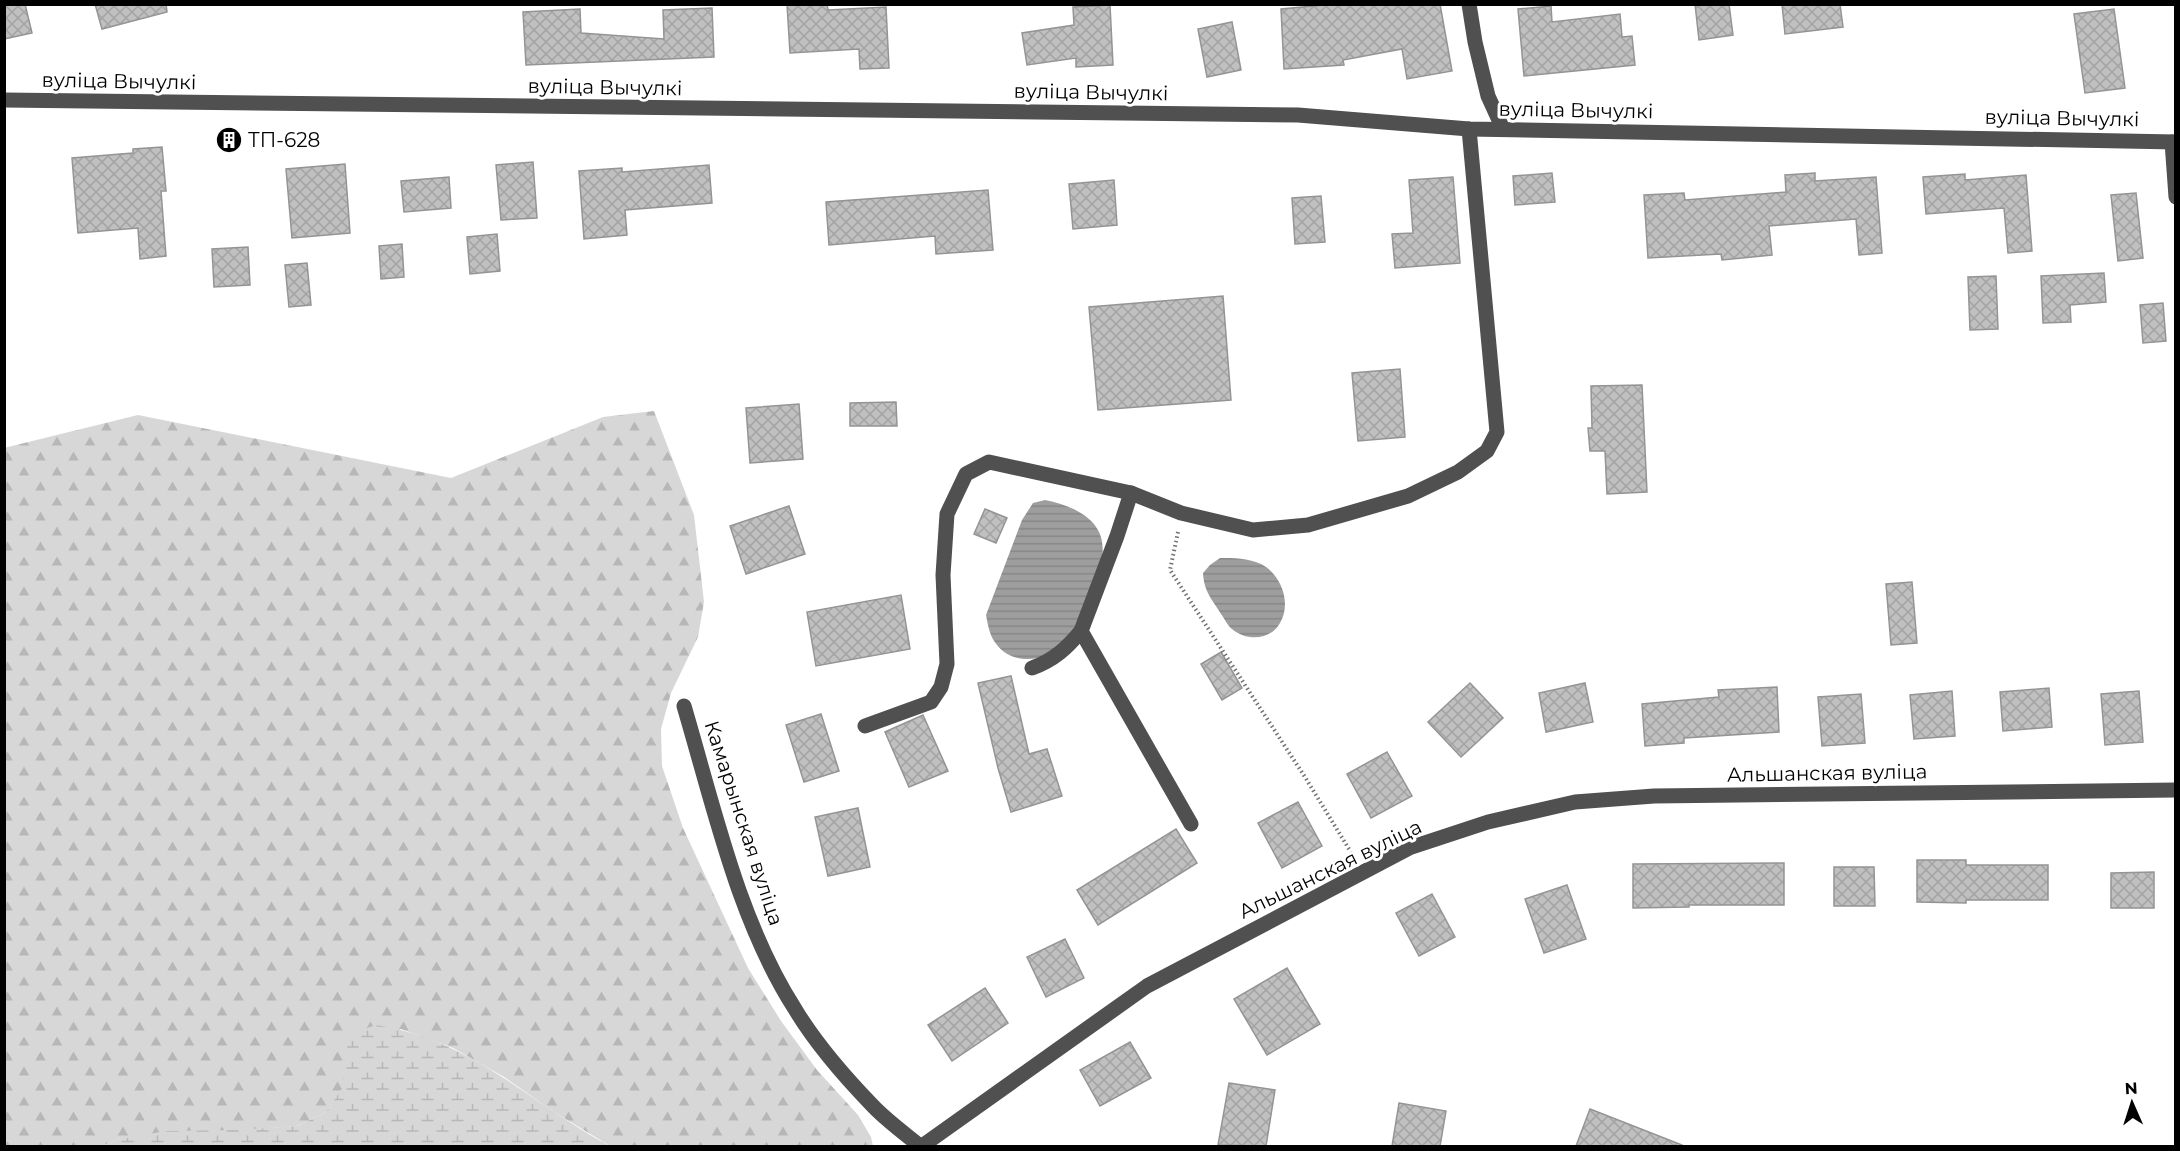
<svg xmlns="http://www.w3.org/2000/svg" width="2180" height="1151" viewBox="0 0 2180 1151" font-family="Montserrat,sans-serif">
	<style>
		.forest { fill: url(#forest-firs) }
		.wetland { fill: url(#wetland-marsh) }
		.water { fill: url(#water-rules) }
		.building { fill: url(#building-cross-hatch); stroke: #949494; stroke-width: 1.5 }
		.lines { fill: none; stroke-linecap: round; stroke-linejoin: round }
		.path { stroke: #727272; stroke-width: 4; stroke-dasharray: 1.5 3; stroke-linecap: butt }
		.minor { stroke: #505050; stroke-width: 15 }
		.labels { text-anchor: middle; dominant-baseline: central; stroke-width: 6; stroke-linejoin: round; paint-order: stroke }
		.street-label { font-size: 20px; fill: #000; stroke: #fff }
		.poi-label { font-size: 20px; fill: #000; stroke: #fff; text-anchor: start }
	</style>
	<defs>
		<pattern id="forest-firs" width="22" height="20" patternUnits="userSpaceOnUse" patternTransform="scale(1.5)"><rect width="22" height="20" fill="#d7d7d7"/><path d="M5 1l3.5 6h-7zM16 11l3.5 6h-7z" fill="#b7b7b7"/></pattern>
		<pattern id="wetland-marsh" width="20" height="14" patternUnits="userSpaceOnUse" patternTransform="scale(1.5)"><rect width="20" height="14" fill="#d7d7d7"/><path d="M1 5h8M5 5V1M11 12h8M15 12V8" fill="none" stroke="#b7b7b7"/></pattern>
		<pattern id="water-rules" width="6" height="5" patternUnits="userSpaceOnUse" patternTransform="scale(1.5)"><rect width="6" height="5" fill="#9e9e9e"/><path d="M0 2.5h6" fill="none" stroke="#868686"/></pattern>
		<pattern id="building-cross-hatch" width="8" height="8" patternUnits="userSpaceOnUse" patternTransform="scale(1.5)"><rect width="8" height="8" fill="#c0c0c0"/><path d="M0 0l8 8M0 8l8-8" fill="none" stroke="#a3a3a3"/></pattern>
	</defs>
	<rect width="100%" height="100%" fill="#fff"/>
	<path class="forest" d="M 654,411 L 694,515 L 704,602 L 698,637 L 671,693 L 661,729 L 662,766 L 683,828 L 748,968 L 781,1021 L 817,1070 L 858,1115 L 871,1137 L 873,1146 L 610,1146 L 554,1112 L 504,1077 L 453,1048 L 401,1029 L 344,1053 L 344,1087 L 326,1112 L 297,1126 L 116,1140 L 102,1146 L 5,1146 L 4,448 L 138,415 L 451,478 L 603,417 Z"/>
	<path class="wetland" d="M 376,1025 C 473,1040 528,1102 610,1146 L 102,1146 L 116,1140 L 166,1131 L 232,1130 L 297,1126 L 326,1112 L 343,1087 L 344,1053 L 355,1032 Z"/>
	<g class="water">
		<path d="M 1045,500 C 1075,506 1108,521 1102,557 C 1100,567 1094,578 1091,588 C 1084,607 1079,626 1066,642 C 1050,661 1014,667 997,645 C 990,637 988,626 986,615 L 1022,520 L 1033,503 Z"/>
		<path d="M 1220,558 C 1234,558 1247,558 1261,564 C 1281,574 1292,603 1280,623 C 1270,641 1246,641 1232,629 C 1227,625 1225,619 1221,614 C 1212,599 1204,592 1203,573 L 1210,565 Z"/>
	</g>
	<g class="building">
		<path d="M 4,4 L 25,4 L 32,33 L 4,39 Z"/>
		<path d="M 95,4 L 166,4 L 167,12 L 102,29 Z"/>
		<path d="M 787,4 L 827,4 L 828,10 L 886,7 L 889,68 L 860,69 L 859,49 L 790,53 Z"/>
		<path d="M 1335,4 L 1440,4 L 1452,71 L 1407,79 L 1402,49 L 1343,60 L 1344,65 L 1284,69 L 1281,9 Z"/>
		<path d="M 1695,4 L 1729,4 L 1733,35 L 1699,40 Z"/>
		<path d="M 1782,4 L 1840,4 L 1843,27 L 1785,34 Z"/>
		<path d="M 1110,5 L 1113,65 L 1076,67 L 1076,58 L 1027,65 L 1022,33 L 1074,25 L 1073,7 Z"/>
		<path d="M 1551,6 L 1552,22 L 1620,14 L 1622,37 L 1632,36 L 1635,65 L 1524,76 L 1518,9 Z"/>
		<path d="M 712,8 L 714,57 L 526,65 L 523,12 L 580,9 L 581,33 L 664,39 L 663,10 Z"/>
		<path d="M 2114,9 L 2125,88 L 2085,93 L 2074,14 Z"/>
		<path d="M 1232,22 L 1241,70 L 1207,77 L 1198,29 Z"/>
		<path d="M 162,147 L 166,191 L 161,191 L 166,256 L 140,259 L 138,228 L 78,233 L 72,158 L 133,153 L 133,149 Z"/>
		<path d="M 533,162 L 537,218 L 501,220 L 496,165 Z"/>
		<path d="M 345,164 L 350,233 L 292,238 L 286,169 Z"/>
		<path d="M 709,165 L 712,203 L 625,210 L 627,235 L 584,239 L 579,171 L 622,168 L 622,172 Z"/>
		<path d="M 1552,173 L 1555,202 L 1515,205 L 1513,176 Z"/>
		<path d="M 1815,173 L 1815,181 L 1876,177 L 1882,253 L 1859,255 L 1856,219 L 1769,226 L 1772,255 L 1722,260 L 1721,254 L 1648,258 L 1644,195 L 1684,193 L 1685,200 L 1786,192 L 1785,175 Z"/>
		<path d="M 1965,174 L 1965,180 L 2026,175 L 2032,251 L 2008,253 L 2004,208 L 1926,214 L 1923,177 Z"/>
		<path d="M 449,177 L 451,208 L 404,212 L 401,181 Z"/>
		<path d="M 1453,177 L 1460,263 L 1395,268 L 1392,234 L 1413,233 L 1409,180 Z"/>
		<path d="M 1114,180 L 1117,225 L 1073,229 L 1069,184 Z"/>
		<path d="M 988,190 L 993,250 L 936,254 L 935,236 L 829,245 L 826,202 Z"/>
		<path d="M 2136,193 L 2143,258 L 2118,261 L 2111,195 Z"/>
		<path d="M 1321,196 L 1325,242 L 1295,244 L 1292,198 Z"/>
		<path d="M 497,234 L 500,271 L 470,274 L 467,237 Z"/>
		<path d="M 402,244 L 404,277 L 381,279 L 379,246 Z"/>
		<path d="M 248,247 L 250,285 L 214,287 L 212,249 Z"/>
		<path d="M 307,263 L 311,305 L 289,307 L 285,265 Z"/>
		<path d="M 2104,273 L 2106,302 L 2070,305 L 2071,322 L 2043,323 L 2041,276 Z"/>
		<path d="M 1996,276 L 1998,329 L 1970,330 L 1968,277 Z"/>
		<path d="M 1223,296 L 1231,400 L 1098,410 L 1089,307 Z"/>
		<path d="M 2163,303 L 2166,341 L 2143,343 L 2140,305 Z"/>
		<path d="M 1400,369 L 1405,437 L 1358,441 L 1352,373 Z"/>
		<path d="M 1642,385 L 1647,492 L 1607,494 L 1605,451 L 1590,451 L 1588,428 L 1592,428 L 1591,386 Z"/>
		<path d="M 896,402 L 897,426 L 850,426 L 850,403 Z"/>
		<path d="M 799,404 L 803,459 L 750,463 L 746,408 Z"/>
		<path d="M 789,506 L 805,554 L 746,574 L 730,526 Z"/>
		<path d="M 985,509 L 1007,518 L 996,543 L 974,534 Z"/>
		<path d="M 1912,582 L 1917,643 L 1891,645 L 1886,584 Z"/>
		<path d="M 901,595 L 910,649 L 816,666 L 807,612 Z"/>
		<path d="M 1221,652 L 1242,688 L 1222,700 L 1201,664 Z"/>
		<path d="M 1011,676 L 1029,754 L 1047,749 L 1062,796 L 1011,812 L 998,768 L 978,683 Z"/>
		<path d="M 1470,683 L 1503,718 L 1461,757 L 1428,722 Z"/>
		<path d="M 1585,683 L 1593,722 L 1546,732 L 1539,693 Z"/>
		<path d="M 1777,687 L 1779,732 L 1684,738 L 1684,743 L 1645,746 L 1642,704 L 1719,697 L 1718,690 Z"/>
		<path d="M 2049,688 L 2052,727 L 2003,731 L 2000,692 Z"/>
		<path d="M 1952,691 L 1955,736 L 1914,739 L 1910,695 Z"/>
		<path d="M 2139,691 L 2143,742 L 2105,745 L 2101,694 Z"/>
		<path d="M 1861,694 L 1865,743 L 1822,746 L 1818,697 Z"/>
		<path d="M 821,714 L 839,771 L 804,782 L 786,725 Z"/>
		<path d="M 923,715 L 948,771 L 909,787 L 885,732 Z"/>
		<path d="M 1387,752 L 1412,796 L 1371,818 L 1347,774 Z"/>
		<path d="M 1298,802 L 1322,846 L 1282,868 L 1258,823 Z"/>
		<path d="M 858,808 L 870,867 L 828,876 L 815,817 Z"/>
		<path d="M 1176,829 L 1197,863 L 1098,925 L 1077,890 Z"/>
		<path d="M 1917,860 L 1966,860 L 1966,865 L 2048,865 L 2048,900 L 1966,900 L 1966,903 L 1917,902 Z"/>
		<path d="M 1784,863 L 1784,905 L 1689,905 L 1689,907 L 1633,908 L 1633,864 Z"/>
		<path d="M 1834,867 L 1874,867 L 1875,906 L 1834,906 Z"/>
		<path d="M 2154,872 L 2154,908 L 2111,908 L 2111,873 Z"/>
		<path d="M 1567,885 L 1586,939 L 1544,953 L 1525,899 Z"/>
		<path d="M 1432,894 L 1455,937 L 1419,956 L 1396,913 Z"/>
		<path d="M 1065,939 L 1084,978 L 1046,997 L 1027,957 Z"/>
		<path d="M 1287,968 L 1320,1024 L 1267,1055 L 1234,999 Z"/>
		<path d="M 985,988 L 1008,1023 L 952,1061 L 928,1025 Z"/>
		<path d="M 1130,1042 L 1151,1078 L 1100,1106 L 1080,1070 Z"/>
		<path d="M 1229,1083 L 1275,1090 L 1266,1146 L 1218,1145 Z"/>
		<path d="M 1399,1103 L 1446,1111 L 1440,1146 L 1392,1146 Z"/>
		<path d="M 1590,1109 L 1682,1145 L 1682,1146 L 1576,1146 Z"/>
	</g>
	<g class="lines">
		<path class="path" d="M 1178,532 L 1170,570 L 1305,777 L 1352,854"/>
		<g class="minor">
			<path d="M 1469,4 L 1475,42 L 1488,96 L 1503,129"/>
			<path d="M 4,100 L 1298,115 L 1469,129 L 2176,142"/>
			<path d="M 2172,142 L 2176,197"/>
			<path d="M 1131,493 L 1117,536 L 1081,631 L 1191,824"/>
			<path d="M 1032,668 C 1054,660 1067,648 1081,631"/>
			<path d="M 684,706 C 714,807 738,920 795,1009 C 816,1044 844,1076 872,1105 C 886,1120 904,1133 920,1146"/>
			<path d="M 865,726 L 931,702 L 941,687 L 947,664 L 943,575 L 947,514 L 966,474 L 989,462 L 1131,493 L 1181,513 L 1253,530 L 1308,525 L 1408,496 L 1458,472 L 1487,451 L 1497,432 L 1469,129"/>
			<path d="M 922,1146 L 1147,986 L 1409,848 L 1488,822 L 1575,802 L 1654,796 L 2176,790"/>
		</g>
	</g>
	<defs>
		<g id="building-disc" transform="scale(1.35)"><circle r="9.5" fill="#000" stroke="#fff"/><path d="M-4-6H4V6H1V3H-1V6H-4ZM-2.5-4.3h1.7v1.8h-1.7ZM.8-4.3h1.7v1.8H.8ZM-2.5-1h1.7V.8h-1.7ZM.8-1h1.7V.8H.8Z" fill="#fff"/></g>
	</defs>
	<g fill-rule="evenodd">
		<use href="#building-disc" x="229" y="140"/>
	</g>
	<g class="labels">
		<g class="street-label">
			<text transform="translate(119 81) rotate(1)">вуліца Вычулкі</text>
			<text transform="translate(605 87) rotate(1)">вуліца Вычулкі</text>
			<text transform="translate(1091 92) rotate(1)">вуліца Вычулкі</text>
			<text transform="translate(1576 110) rotate(1)">вуліца Вычулкі</text>
			<text transform="translate(2062 118) rotate(1)">вуліца Вычулкі</text>
			<text transform="translate(1827 773) rotate(-1)">Альшанская вуліца</text>
			<text transform="translate(744 823) rotate(72)">Камарынская вуліца</text>
			<text transform="translate(1330 869) rotate(-26)">Альшанская вуліца</text>
		</g>
		<g class="poi-label">
			<text x="248" y="140">ТП-628</text>
		</g>
	</g>
	<rect width="2180" height="1151" fill="none" stroke="#000000" stroke-width="12"/>
	<g transform="translate(2132 1103) rotate(357)" stroke="#ffffff" stroke-width="4.5" paint-order="stroke">
	<path d="M0-4.5L10 22L0 15L-10 22Z" fill="#000000"/>
	<text y="-9" font-size="16" font-weight="bold" text-anchor="middle" fill="#000000">N</text>
	</g>
</svg>
